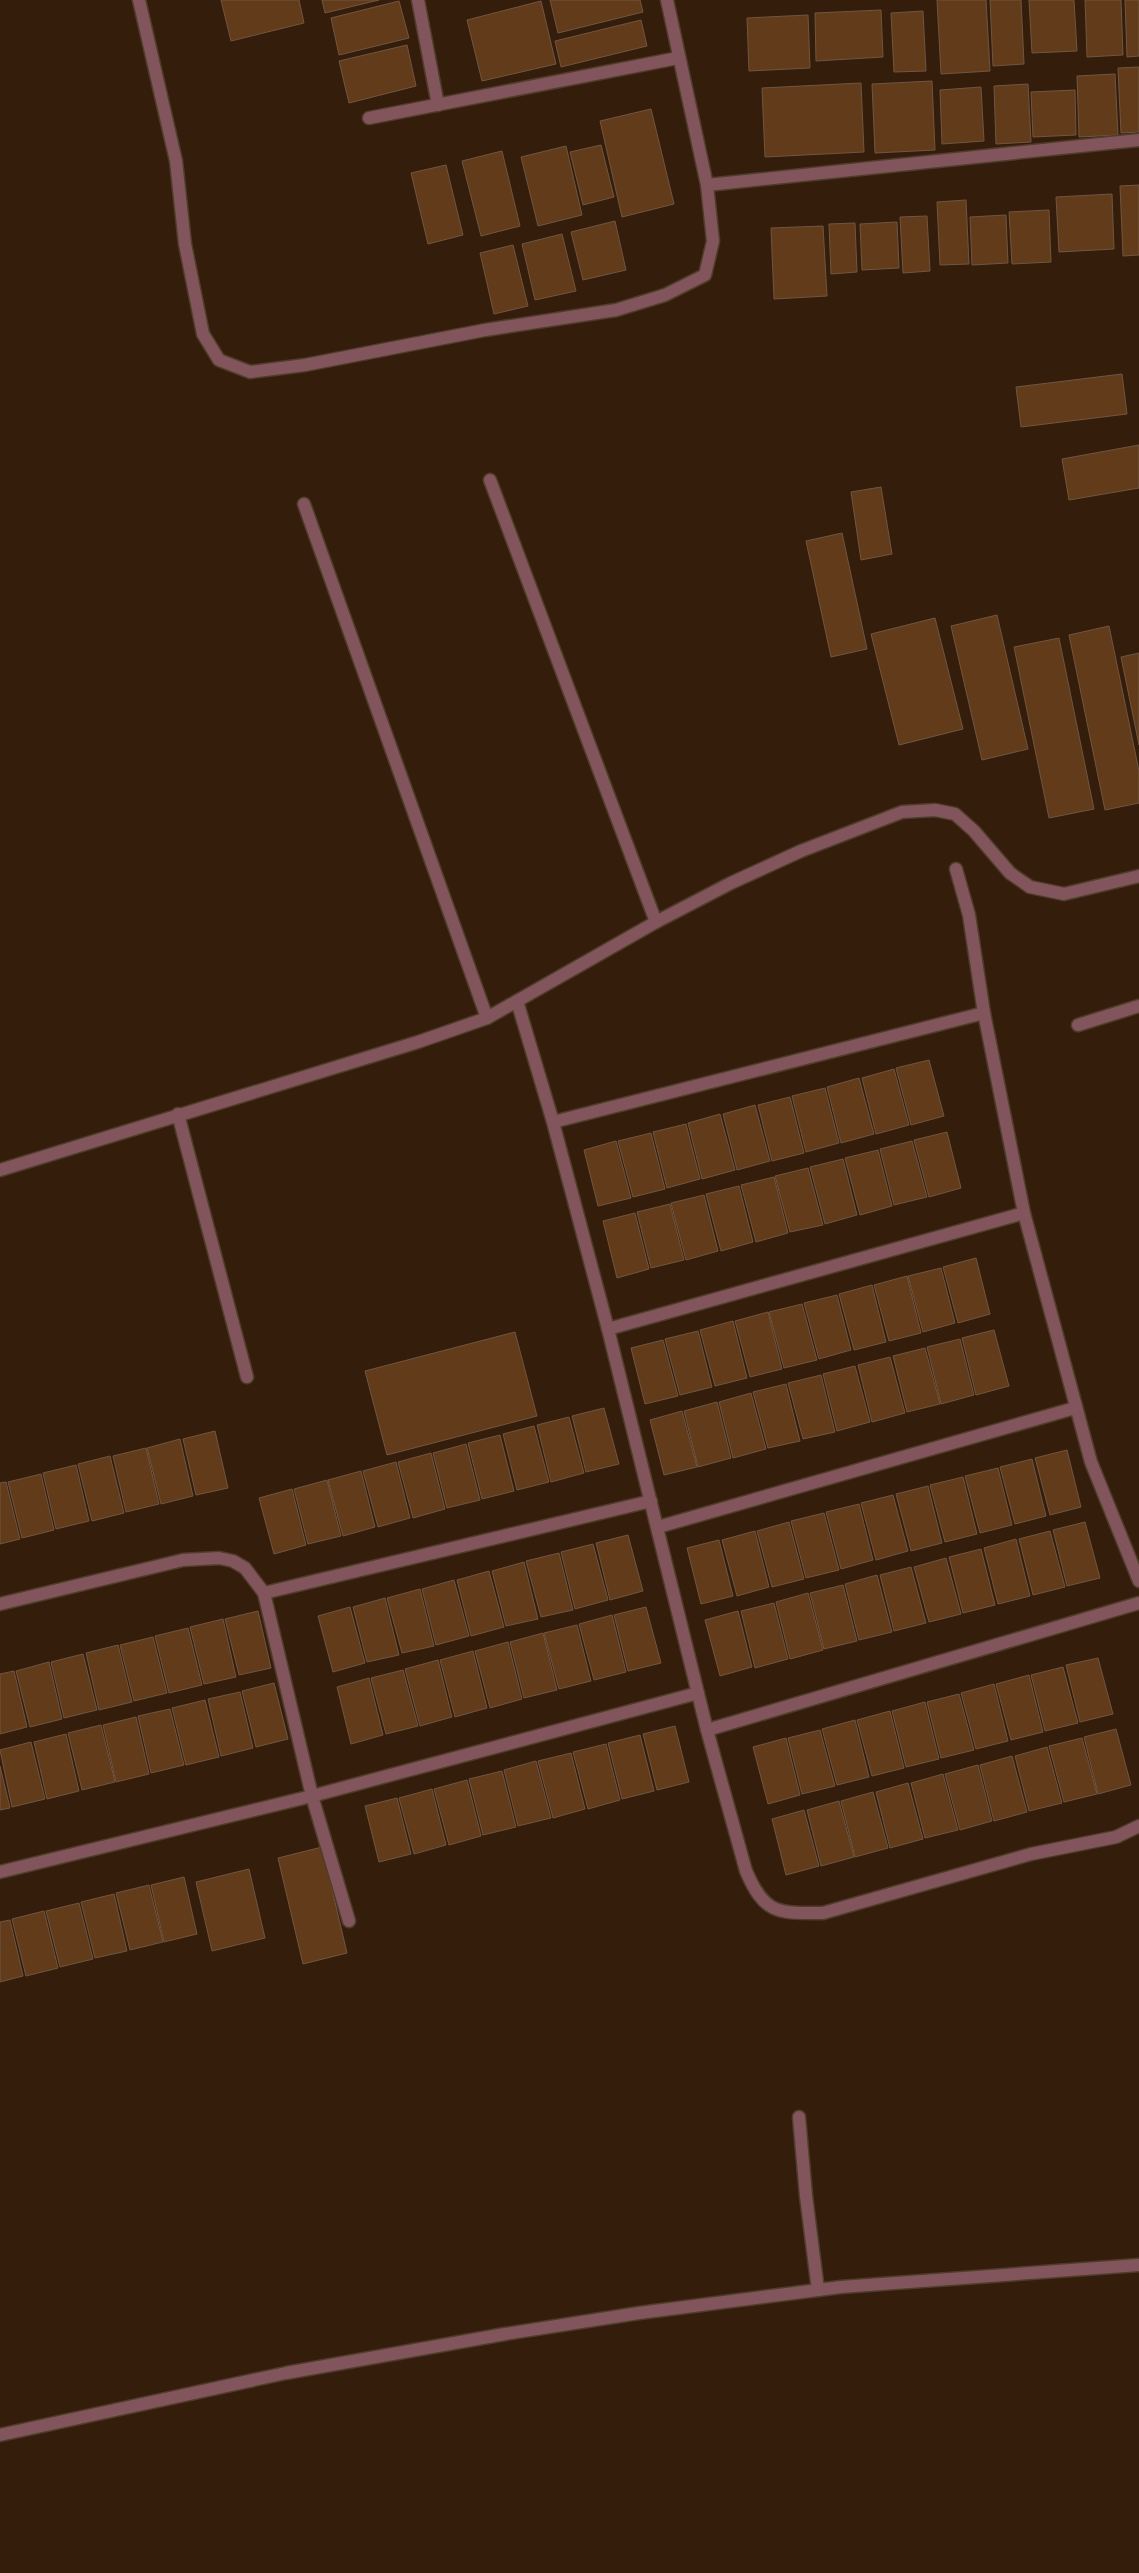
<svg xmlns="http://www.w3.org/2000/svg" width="1139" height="2573" viewBox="0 0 1139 2573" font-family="'Archivo Narrow',sans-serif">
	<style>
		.building { fill: #623b1a; stroke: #705642 }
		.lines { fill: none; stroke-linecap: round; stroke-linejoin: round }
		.street-casing { stroke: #503c2a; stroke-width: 15 }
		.street { stroke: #81555b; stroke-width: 12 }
	</style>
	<rect width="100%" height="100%" fill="#341e0b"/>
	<g class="building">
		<path d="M 221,0 L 299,0 L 304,23 L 231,41 Z"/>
		<path d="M 322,0 L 379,0 L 325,13 Z"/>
		<path d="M 550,0 L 640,0 L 643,12 L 558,33 Z"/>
		<path d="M 937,0 L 986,0 L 990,71 L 941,74 Z"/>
		<path d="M 990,0 L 1021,0 L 1024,64 L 993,66 Z"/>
		<path d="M 1029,0 L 1074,0 L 1077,51 L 1032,53 Z"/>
		<path d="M 1085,0 L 1121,0 L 1123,55 L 1087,57 Z"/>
		<path d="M 1125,0 L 1139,0 L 1139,56 L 1127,57 Z"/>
		<path d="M 399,1 L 409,38 L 339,55 L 331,18 Z"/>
		<path d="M 541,1 L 556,64 L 482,81 L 467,20 Z"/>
		<path d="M 881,10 L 883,57 L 816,61 L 815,13 Z"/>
		<path d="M 923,11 L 926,71 L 894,72 L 891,13 Z"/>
		<path d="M 808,15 L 810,68 L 749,71 L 747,18 Z"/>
		<path d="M 641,20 L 647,46 L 561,67 L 555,41 Z"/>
		<path d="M 407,45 L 416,86 L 349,103 L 339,61 Z"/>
		<path d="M 1139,67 L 1139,132 L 1121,133 L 1118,68 Z"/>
		<path d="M 1115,74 L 1118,135 L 1079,137 L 1077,76 Z"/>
		<path d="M 932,81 L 935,150 L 875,153 L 872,84 Z"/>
		<path d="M 861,83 L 864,152 L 765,157 L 762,88 Z"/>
		<path d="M 1028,84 L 1031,142 L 996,144 L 994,86 Z"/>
		<path d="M 981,87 L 984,141 L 942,144 L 940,90 Z"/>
		<path d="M 1075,90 L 1076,135 L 1033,137 L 1031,92 Z"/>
		<path d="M 651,109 L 674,204 L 622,217 L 600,121 Z"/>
		<path d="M 601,145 L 614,197 L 583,205 L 570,152 Z"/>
		<path d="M 566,146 L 582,215 L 538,226 L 521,157 Z"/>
		<path d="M 502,151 L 520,226 L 481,236 L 462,161 Z"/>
		<path d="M 446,165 L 463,235 L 428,244 L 411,173 Z"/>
		<path d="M 1139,185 L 1139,255 L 1123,256 L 1120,186 Z"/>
		<path d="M 1112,194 L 1114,249 L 1059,252 L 1056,197 Z"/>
		<path d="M 966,200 L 969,264 L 940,265 L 937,202 Z"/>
		<path d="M 1049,210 L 1051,262 L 1012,264 L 1009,212 Z"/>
		<path d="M 1006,215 L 1008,263 L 972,265 L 970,217 Z"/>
		<path d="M 927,216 L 930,271 L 903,273 L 900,217 Z"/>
		<path d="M 615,221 L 626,270 L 583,280 L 571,232 Z"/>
		<path d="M 897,222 L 899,268 L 862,270 L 860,224 Z"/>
		<path d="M 855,223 L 857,272 L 831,274 L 829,224 Z"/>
		<path d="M 823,226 L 827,296 L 774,299 L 771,228 Z"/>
		<path d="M 562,234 L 576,291 L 535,300 L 522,244 Z"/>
		<path d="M 513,245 L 528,306 L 494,314 L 480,253 Z"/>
		<path d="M 1122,374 L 1127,414 L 1021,427 L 1016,387 Z"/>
		<path d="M 1139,445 L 1139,488 L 1069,500 L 1062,459 Z"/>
		<path d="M 881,487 L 892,554 L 861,560 L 851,492 Z"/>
		<path d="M 842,533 L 867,649 L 831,657 L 806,541 Z"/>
		<path d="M 997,615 L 1028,749 L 982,760 L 951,626 Z"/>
		<path d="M 935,618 L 963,729 L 899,745 L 871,634 Z"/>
		<path d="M 1109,626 L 1139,771 L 1139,803 L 1105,810 L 1069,635 Z"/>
		<path d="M 1059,638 L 1094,809 L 1049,818 L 1014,647 Z"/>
		<path d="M 1139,653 L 1139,745 L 1121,657 Z"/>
		<path d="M 929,1060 L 944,1116 L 911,1125 L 896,1068 Z"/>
		<path d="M 894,1069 L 909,1125 L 876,1134 L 862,1078 Z"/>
		<path d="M 859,1078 L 874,1134 L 841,1143 L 827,1087 Z"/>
		<path d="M 825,1088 L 839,1143 L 806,1152 L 792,1096 Z"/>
		<path d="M 790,1097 L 804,1153 L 772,1161 L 758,1105 Z"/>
		<path d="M 755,1105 L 770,1161 L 737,1170 L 723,1114 Z"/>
		<path d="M 720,1114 L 735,1170 L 702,1179 L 688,1123 Z"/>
		<path d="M 686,1124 L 700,1179 L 667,1188 L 653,1132 Z"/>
		<path d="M 947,1132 L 961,1188 L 929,1197 L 914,1140 Z"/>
		<path d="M 651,1133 L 665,1189 L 633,1197 L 618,1141 Z"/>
		<path d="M 616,1141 L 631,1198 L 598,1206 L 584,1150 Z"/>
		<path d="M 912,1141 L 927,1197 L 894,1205 L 880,1149 Z"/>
		<path d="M 878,1150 L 892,1206 L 860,1215 L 845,1158 Z"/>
		<path d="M 843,1159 L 857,1215 L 825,1224 L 810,1167 Z"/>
		<path d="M 808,1168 L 823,1225 L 790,1232 L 775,1176 Z"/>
		<path d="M 774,1177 L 788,1233 L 756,1242 L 741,1185 Z"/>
		<path d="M 739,1186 L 753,1242 L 721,1251 L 706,1194 Z"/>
		<path d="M 704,1195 L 718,1251 L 686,1260 L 671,1203 Z"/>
		<path d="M 670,1204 L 684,1260 L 651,1268 L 637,1212 Z"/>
		<path d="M 635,1213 L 649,1269 L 617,1278 L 603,1221 Z"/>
		<path d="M 976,1258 L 990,1314 L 958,1323 L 943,1267 Z"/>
		<path d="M 941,1268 L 955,1323 L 923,1332 L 908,1276 Z"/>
		<path d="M 907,1276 L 921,1333 L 889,1341 L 874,1285 Z"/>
		<path d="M 872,1285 L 886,1342 L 854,1350 L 839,1294 Z"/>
		<path d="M 837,1295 L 851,1350 L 819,1359 L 804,1303 Z"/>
		<path d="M 802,1304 L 817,1360 L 784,1368 L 769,1312 Z"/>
		<path d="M 768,1312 L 782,1369 L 750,1377 L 735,1321 Z"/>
		<path d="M 733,1321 L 747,1378 L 715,1386 L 700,1330 Z"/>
		<path d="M 994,1330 L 1009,1386 L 976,1395 L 962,1338 Z"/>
		<path d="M 698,1331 L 712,1387 L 680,1395 L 665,1339 Z"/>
		<path d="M 515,1332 L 537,1416 L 387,1455 L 365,1371 Z"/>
		<path d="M 960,1339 L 974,1395 L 941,1404 L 927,1347 Z"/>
		<path d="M 663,1340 L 678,1396 L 645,1404 L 631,1348 Z"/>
		<path d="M 925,1348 L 940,1404 L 907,1412 L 893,1356 Z"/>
		<path d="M 890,1357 L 905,1413 L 872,1422 L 858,1365 Z"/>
		<path d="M 855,1366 L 870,1422 L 837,1431 L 823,1374 Z"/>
		<path d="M 821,1375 L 835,1432 L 803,1439 L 788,1383 Z"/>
		<path d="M 786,1384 L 800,1441 L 768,1448 L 753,1392 Z"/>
		<path d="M 751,1393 L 766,1449 L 733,1458 L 719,1402 Z"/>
		<path d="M 717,1402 L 731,1458 L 698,1467 L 684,1411 Z"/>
		<path d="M 604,1408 L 619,1464 L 586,1472 L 572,1416 Z"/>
		<path d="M 682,1411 L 697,1467 L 664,1475 L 650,1420 Z"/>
		<path d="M 569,1417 L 584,1473 L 551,1482 L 537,1425 Z"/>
		<path d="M 534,1426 L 549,1482 L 517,1490 L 503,1434 Z"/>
		<path d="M 215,1431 L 228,1488 L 196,1495 L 183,1439 Z"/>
		<path d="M 500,1435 L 514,1491 L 482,1499 L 468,1443 Z"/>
		<path d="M 180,1439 L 193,1496 L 161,1504 L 147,1448 Z"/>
		<path d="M 466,1444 L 480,1500 L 447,1508 L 433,1453 Z"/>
		<path d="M 146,1448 L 159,1504 L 126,1512 L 113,1456 Z"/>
		<path d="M 1067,1450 L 1081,1507 L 1050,1515 L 1035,1458 Z"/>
		<path d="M 431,1453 L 445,1509 L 413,1518 L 398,1462 Z"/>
		<path d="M 110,1456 L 124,1513 L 92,1521 L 78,1464 Z"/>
		<path d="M 1032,1459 L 1046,1516 L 1015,1524 L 1000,1467 Z"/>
		<path d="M 396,1462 L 410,1518 L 378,1527 L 363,1471 Z"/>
		<path d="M 76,1465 L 89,1521 L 56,1529 L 43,1473 Z"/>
		<path d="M 998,1468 L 1012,1525 L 980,1533 L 965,1476 Z"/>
		<path d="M 361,1471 L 375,1527 L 343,1536 L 328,1480 Z"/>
		<path d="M 41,1474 L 54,1530 L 22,1538 L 8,1482 Z"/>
		<path d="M 963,1477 L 977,1534 L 945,1542 L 930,1485 Z"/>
		<path d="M 327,1480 L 341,1536 L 308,1544 L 294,1489 Z"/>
		<path d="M 6,1482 L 20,1539 L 0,1544 L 0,1483 Z"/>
		<path d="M 928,1486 L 942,1543 L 911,1551 L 896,1494 Z"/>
		<path d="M 292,1489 L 306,1545 L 274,1554 L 259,1498 Z"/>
		<path d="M 893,1495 L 908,1551 L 876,1560 L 861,1503 Z"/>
		<path d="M 859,1504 L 873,1560 L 841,1569 L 826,1512 Z"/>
		<path d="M 824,1513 L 839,1570 L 806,1578 L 791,1521 Z"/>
		<path d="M 789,1522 L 804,1579 L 772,1587 L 757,1531 Z"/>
		<path d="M 1085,1522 L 1100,1578 L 1067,1586 L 1053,1530 Z"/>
		<path d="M 755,1531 L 769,1587 L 737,1596 L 722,1540 Z"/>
		<path d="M 1050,1531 L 1065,1587 L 1033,1595 L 1019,1539 Z"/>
		<path d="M 628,1535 L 643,1591 L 610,1600 L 596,1543 Z"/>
		<path d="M 1016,1539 L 1030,1596 L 998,1604 L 984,1548 Z"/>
		<path d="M 719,1540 L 733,1596 L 701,1604 L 687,1548 Z"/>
		<path d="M 593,1544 L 608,1600 L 575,1609 L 561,1552 Z"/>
		<path d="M 981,1549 L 995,1605 L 963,1613 L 949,1557 Z"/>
		<path d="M 559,1553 L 573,1610 L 541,1617 L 526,1561 Z"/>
		<path d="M 946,1558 L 961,1614 L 929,1622 L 914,1567 Z"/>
		<path d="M 524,1562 L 538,1619 L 506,1626 L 492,1571 Z"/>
		<path d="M 911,1567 L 926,1623 L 894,1631 L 880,1575 Z"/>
		<path d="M 489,1571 L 504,1627 L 471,1636 L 457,1580 Z"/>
		<path d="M 877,1575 L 892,1632 L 859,1640 L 845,1584 Z"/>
		<path d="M 454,1580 L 469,1636 L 436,1645 L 422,1589 Z"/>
		<path d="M 843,1585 L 857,1641 L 824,1649 L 810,1593 Z"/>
		<path d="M 420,1589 L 434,1646 L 402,1653 L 387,1598 Z"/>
		<path d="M 808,1593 L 823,1650 L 790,1659 L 776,1602 Z"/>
		<path d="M 385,1598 L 399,1655 L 367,1662 L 353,1607 Z"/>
		<path d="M 774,1603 L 788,1659 L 755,1668 L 741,1611 Z"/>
		<path d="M 350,1607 L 365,1663 L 333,1672 L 318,1616 Z"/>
		<path d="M 646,1607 L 661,1663 L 628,1671 L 614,1615 Z"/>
		<path d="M 258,1611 L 271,1668 L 239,1675 L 225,1619 Z"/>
		<path d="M 738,1611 L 752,1667 L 720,1676 L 705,1620 Z"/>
		<path d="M 612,1615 L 626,1672 L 594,1680 L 579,1624 Z"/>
		<path d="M 223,1619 L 236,1677 L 204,1684 L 190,1627 Z"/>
		<path d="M 577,1625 L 591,1681 L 559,1689 L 544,1633 Z"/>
		<path d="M 188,1628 L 202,1685 L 169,1693 L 155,1636 Z"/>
		<path d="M 543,1633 L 557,1690 L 524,1698 L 510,1642 Z"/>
		<path d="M 153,1637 L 167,1693 L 134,1701 L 120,1645 Z"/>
		<path d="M 508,1642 L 522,1699 L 490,1708 L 475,1651 Z"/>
		<path d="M 118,1645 L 132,1702 L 99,1710 L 86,1653 Z"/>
		<path d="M 473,1651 L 487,1708 L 455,1717 L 440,1660 Z"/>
		<path d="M 83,1654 L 97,1710 L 64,1718 L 51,1662 Z"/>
		<path d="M 1098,1658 L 1113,1714 L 1080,1722 L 1066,1665 Z"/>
		<path d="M 438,1660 L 452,1717 L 420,1726 L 405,1669 Z"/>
		<path d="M 49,1662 L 62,1719 L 30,1727 L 16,1671 Z"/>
		<path d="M 1063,1667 L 1078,1723 L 1045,1731 L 1031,1675 Z"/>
		<path d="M 403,1670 L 418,1726 L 386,1734 L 371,1678 Z"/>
		<path d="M 14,1671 L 27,1727 L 0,1734 L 0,1674 Z"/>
		<path d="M 1029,1675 L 1043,1732 L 1011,1740 L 996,1684 Z"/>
		<path d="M 369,1678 L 383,1735 L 351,1744 L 337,1687 Z"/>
		<path d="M 274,1683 L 288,1739 L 256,1747 L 242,1691 Z"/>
		<path d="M 994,1684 L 1008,1741 L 976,1749 L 961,1693 Z"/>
		<path d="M 240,1692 L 253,1748 L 221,1756 L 208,1699 Z"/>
		<path d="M 959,1694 L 974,1750 L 941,1758 L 927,1702 Z"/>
		<path d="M 205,1700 L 219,1757 L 186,1765 L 172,1708 Z"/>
		<path d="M 925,1702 L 939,1759 L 906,1767 L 892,1711 Z"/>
		<path d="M 170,1709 L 184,1765 L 151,1773 L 138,1716 Z"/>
		<path d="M 890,1711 L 904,1768 L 872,1776 L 857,1720 Z"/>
		<path d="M 136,1717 L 149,1774 L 116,1782 L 103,1725 Z"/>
		<path d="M 855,1720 L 869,1777 L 837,1785 L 822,1729 Z"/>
		<path d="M 101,1725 L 115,1782 L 82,1790 L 68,1733 Z"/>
		<path d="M 675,1726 L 689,1782 L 657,1790 L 643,1734 Z"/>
		<path d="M 1116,1729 L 1131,1785 L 1098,1794 L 1084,1737 Z"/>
		<path d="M 820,1730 L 835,1786 L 802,1794 L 788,1738 Z"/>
		<path d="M 66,1734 L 79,1791 L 47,1799 L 34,1742 Z"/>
		<path d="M 640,1735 L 654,1791 L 622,1799 L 608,1743 Z"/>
		<path d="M 786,1738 L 800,1795 L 768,1804 L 753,1747 Z"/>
		<path d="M 1082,1738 L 1097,1794 L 1064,1802 L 1049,1746 Z"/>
		<path d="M 31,1742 L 45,1799 L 12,1807 L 0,1750 Z"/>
		<path d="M 606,1744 L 620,1800 L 588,1809 L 573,1752 Z"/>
		<path d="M 1047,1747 L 1062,1803 L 1029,1811 L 1015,1756 Z"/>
		<path d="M 571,1753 L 585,1809 L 553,1818 L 538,1761 Z"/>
		<path d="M 1012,1756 L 1027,1812 L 994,1821 L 980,1765 Z"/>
		<path d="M 536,1761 L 551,1818 L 518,1826 L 504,1770 Z"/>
		<path d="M 978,1765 L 992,1821 L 960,1830 L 945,1774 Z"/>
		<path d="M 0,1766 L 10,1808 L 0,1810 Z"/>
		<path d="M 502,1771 L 516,1827 L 483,1835 L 469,1779 Z"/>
		<path d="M 943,1774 L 958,1830 L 925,1838 L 911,1783 Z"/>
		<path d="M 467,1780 L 481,1836 L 449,1845 L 434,1789 Z"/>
		<path d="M 908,1783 L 923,1839 L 890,1848 L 876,1792 Z"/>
		<path d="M 432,1789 L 446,1845 L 414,1854 L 399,1798 Z"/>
		<path d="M 873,1792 L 888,1848 L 855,1857 L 841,1801 Z"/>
		<path d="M 397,1798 L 411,1854 L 379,1862 L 365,1806 Z"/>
		<path d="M 839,1801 L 854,1857 L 821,1866 L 807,1810 Z"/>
		<path d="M 804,1810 L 819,1866 L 786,1875 L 772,1819 Z"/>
		<path d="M 322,1847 L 347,1953 L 303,1964 L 278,1858 Z"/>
		<path d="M 249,1869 L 265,1938 L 212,1951 L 196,1882 Z"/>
		<path d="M 184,1877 L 197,1934 L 164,1942 L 151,1885 Z"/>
		<path d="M 149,1885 L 163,1942 L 130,1950 L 116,1893 Z"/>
		<path d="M 114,1894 L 127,1951 L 95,1958 L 81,1902 Z"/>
		<path d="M 79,1903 L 93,1959 L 60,1967 L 46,1911 Z"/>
		<path d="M 44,1911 L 58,1968 L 26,1976 L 12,1919 Z"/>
		<path d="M 10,1920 L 23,1976 L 0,1982 L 0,1922 Z"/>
	</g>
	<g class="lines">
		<g class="street-casing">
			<g id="street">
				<path d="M 139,0 L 176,161 L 185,244 L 203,334 L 219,360 L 250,372 L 305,365 L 485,330 L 616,310 L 665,295 L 705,275 L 713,241 L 707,185 L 667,0"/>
				<path d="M 418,0 L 438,105"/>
				<path d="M 369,118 L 678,58"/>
				<path d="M 707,185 L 1139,140"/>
				<path d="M 490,480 L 656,922"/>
				<path d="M 304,504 L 487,1018"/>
				<path d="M 956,869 L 969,915 L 984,1013 L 1024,1213 L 1091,1462 L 1139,1581"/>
				<path d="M 517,1001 L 553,1122 L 608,1329 L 707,1730 L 746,1871 C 765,1915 778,1913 823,1913 L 1031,1854 L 1116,1837 L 1139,1826"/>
				<path d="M 1078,1025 L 1139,1006"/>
				<path d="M 178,1114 L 247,1377"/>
				<path d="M 553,1122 L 984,1013"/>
				<path d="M 0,1170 L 418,1042 L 487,1018 L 656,922 L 731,883 L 801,851 L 902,812 L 935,810 L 955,814 L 974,831 L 1010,873 L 1030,887 L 1064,894 L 1139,876"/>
				<path d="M 608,1329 L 1024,1213"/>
				<path d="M 658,1527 L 1075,1408"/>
				<path d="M 264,1593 L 651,1501"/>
				<path d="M 0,1604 L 183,1560 L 219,1558 L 233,1561 L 245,1568 L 264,1593 L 312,1796 L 349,1921"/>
				<path d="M 707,1730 L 1139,1603"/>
				<path d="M 0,1872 L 312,1796 L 698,1693"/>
				<path d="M 799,2117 L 806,2196 L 818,2290"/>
				<path d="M 0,2435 L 286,2373 L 505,2334 L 639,2313 L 841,2287 L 1139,2265"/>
			</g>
		</g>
		<use href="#street" class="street"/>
	</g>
</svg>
